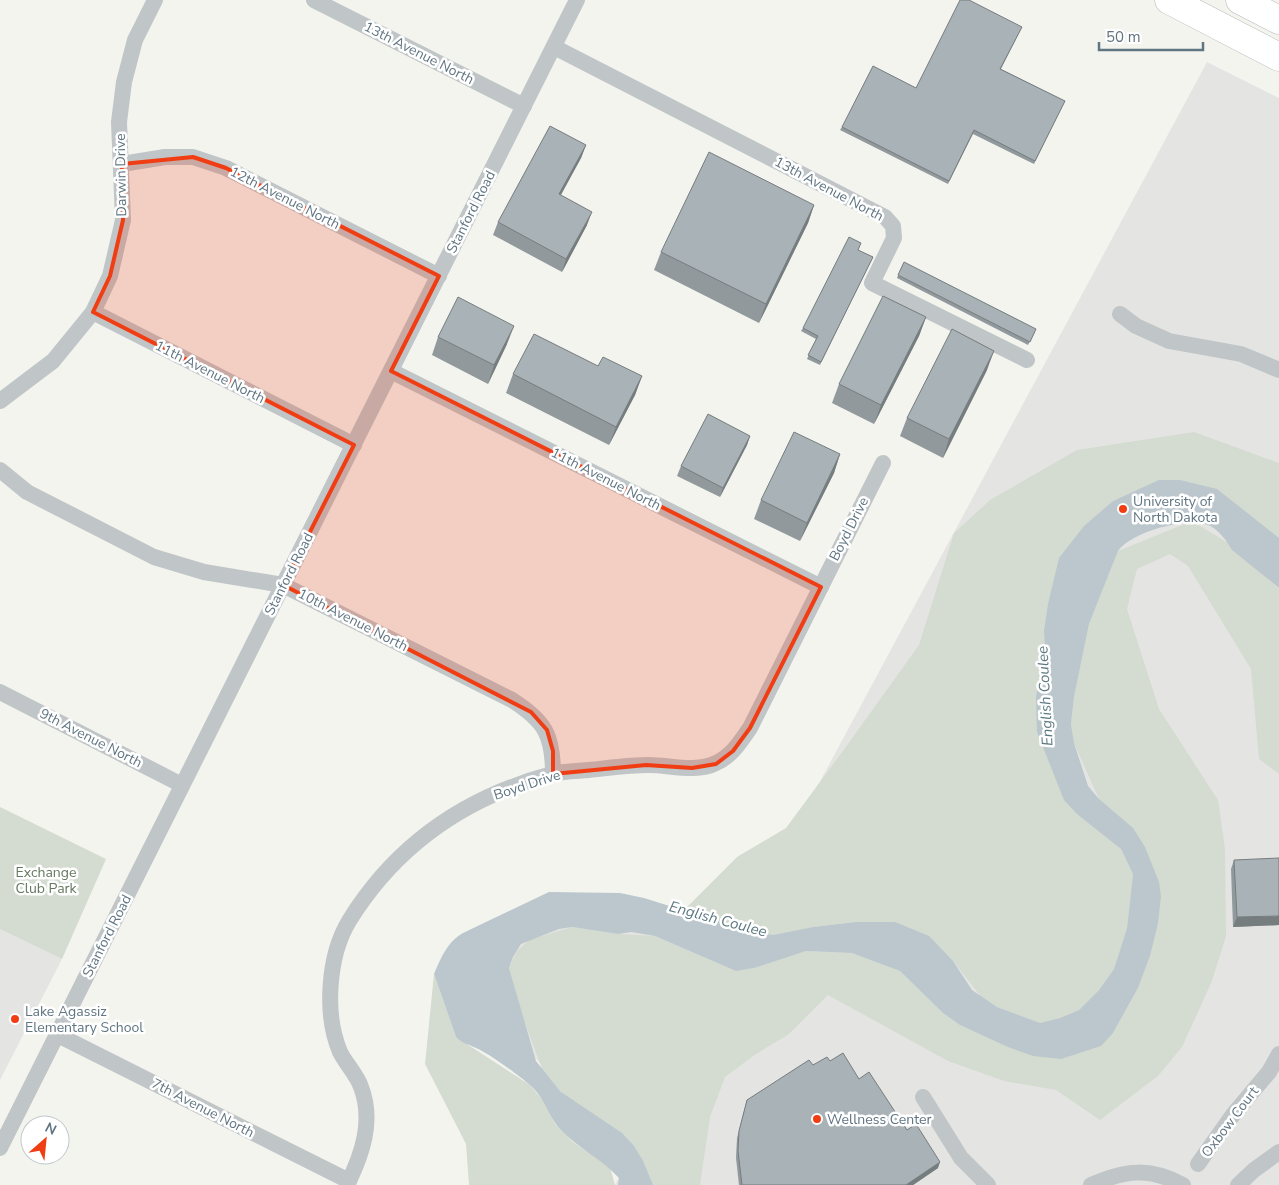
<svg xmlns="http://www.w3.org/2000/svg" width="1279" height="1185" viewBox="0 0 1279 1185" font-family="'Nunito Sans',sans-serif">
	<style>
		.built { fill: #e4e5e3 }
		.green { fill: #d4dbd0 }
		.water { fill: #bbc7cc }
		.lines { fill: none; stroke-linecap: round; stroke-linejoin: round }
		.highway-casing { stroke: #b4b8bb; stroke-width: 29 }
		.street { stroke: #c0c5c7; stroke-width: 16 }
		.highway { stroke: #fff; stroke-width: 28 }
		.wall { fill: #91999d }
		.shaded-wall { fill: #767d7f }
		.building { fill: #a9b2b6; stroke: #767d7f }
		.marked { fill: #f03d13; fill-opacity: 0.2; stroke: #f03d13; stroke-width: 4; stroke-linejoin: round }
		.poi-dot { fill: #f03d13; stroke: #fff; stroke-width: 2 }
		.labels { text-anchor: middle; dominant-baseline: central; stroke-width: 5; stroke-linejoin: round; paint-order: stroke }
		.street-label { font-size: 14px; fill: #607582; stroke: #fff }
		.poi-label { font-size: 14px; fill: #607582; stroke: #fff; text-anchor: start }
		.park-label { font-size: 14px; fill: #667960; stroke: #fff }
		.water-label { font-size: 15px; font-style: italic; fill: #5b7880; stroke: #fff }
	</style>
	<rect width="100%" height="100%" fill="#f4f4ef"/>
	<g class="built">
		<path d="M 1207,62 L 1279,98 L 1279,1185 L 615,1185 L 629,1156 L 512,1034 L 496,947 L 540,920 L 732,945 Z"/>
		<path d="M 0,929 L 62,959 L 0,1080 Z"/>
	</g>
	<g class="green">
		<path d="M 1194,432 L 1279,463 L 1279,538 L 1270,532 L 1136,491 L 1113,501 L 1045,646 L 1037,732 L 1049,757 L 1106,835 L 1121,849 L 1133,874 L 1127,928 L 1114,969 L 1099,990 L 1079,1010 L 1060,1018 L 1040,1023 L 997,1007 L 982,998 L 953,961 L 895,922 L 856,922 L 813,927 L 773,935 L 749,931 L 683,911 L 737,857 L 786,828 L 848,744 L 919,645 L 954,533 L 990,500 L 1077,450 Z"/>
		<path d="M 1192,521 L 1228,543 L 1279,589 L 1279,774 L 1259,759 L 1251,669 L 1188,566 L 1170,554 L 1137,569 L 1127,609 L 1159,709 L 1218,800 L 1225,849 L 1226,936 L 1212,981 L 1182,1047 L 1158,1076 L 1100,1120 L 1056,1090 L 1004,1081 L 948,1061 L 828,995 L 789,1034 L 756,1054 L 725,1077 L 710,1117 L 700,1185 L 652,1185 L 561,1092 L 542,1069 L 522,1015 L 509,968 L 517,951 L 529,940 L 572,927 L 618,934 L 655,936 L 736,971 L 754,968 L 806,951 L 852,953 L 900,971 L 943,1013 L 960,1025 L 1033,1056 L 1113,1033 L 1138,988 L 1150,956 L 1158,924 L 1161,897 L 1099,799 L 1074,743 L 1071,724 L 1074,697 L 1089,624 L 1118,551 Z"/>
		<path d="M 0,807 L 106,859 L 62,959 L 0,929 Z"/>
		<path d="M 434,974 L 456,1037 L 530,1085 L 546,1104 L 555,1124 L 573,1142 L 610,1167 L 615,1185 L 469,1185 L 466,1144 L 425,1064 Z"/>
	</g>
	<path class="water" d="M 1159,480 L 1180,480 L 1217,489 L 1279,538 L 1279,588 L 1232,550 C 1228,542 1217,528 1208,525 C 1185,517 1132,532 1118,551 L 1089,624 L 1074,697 L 1071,724 L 1074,743 L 1088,786 L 1099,799 L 1133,828 L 1145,847 L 1159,882 L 1161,897 L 1158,924 L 1150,956 L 1138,988 L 1113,1033 L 1101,1046 L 1061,1059 L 1033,1056 L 1008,1047 L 960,1025 L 943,1013 L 900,971 L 852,953 L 806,951 L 754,968 L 736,971 L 655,936 L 631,932 L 618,934 L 572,927 L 559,929 L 521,944 L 513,957 L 509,968 L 536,1061 L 561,1092 L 622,1133 L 634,1146 L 643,1161 L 653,1185 L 618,1185 L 619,1178 C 601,1158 577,1148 560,1129 C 548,1116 546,1099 530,1085 C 518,1075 490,1054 476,1048 C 468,1044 463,1044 456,1037 L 434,974 C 441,958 447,942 463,933 L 549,892 L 620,893 L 644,898 L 749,931 L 773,935 L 813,927 L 856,922 L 895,922 L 929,936 L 953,961 L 972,990 L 997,1007 L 1040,1023 L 1060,1018 L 1079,1010 L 1099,990 L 1114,969 L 1127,928 L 1133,874 L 1121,849 L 1077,814 L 1064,800 L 1037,732 L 1036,697 L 1045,646 L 1044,631 L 1048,604 L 1059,558 L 1084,526 L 1113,501 Z"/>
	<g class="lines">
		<g class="highway-casing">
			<g id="highway">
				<path d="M 1169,0 L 1279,57"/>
				<path d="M 1240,0 L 1279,20"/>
			</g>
		</g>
		<g class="street">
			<path d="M 314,0 L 524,106"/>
			<path d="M 554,47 L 885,217 L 893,226 L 894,238 L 872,283 L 1027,360"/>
			<path d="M 122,164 L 165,157 L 193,157 L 226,168 L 439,276"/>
			<path d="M 93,312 L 354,445"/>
			<path d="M 1120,314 L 1136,326 L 1169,341 L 1241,354 L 1279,370"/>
			<path d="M 391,371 L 821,587"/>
			<path d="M 0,401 L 53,361 L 93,312 L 110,276 L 123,220 L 119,122 L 124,82 L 135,40 L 155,0"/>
			<path d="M 0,470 L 27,492 L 154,557 L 204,572 L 283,585 L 512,700 C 545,721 553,735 553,774"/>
			<path d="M 0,692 L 182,785"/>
			<path d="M 58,1035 L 349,1181"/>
			<path d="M 923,1097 L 961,1158 L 988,1185"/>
			<path d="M 0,1148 L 577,0"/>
			<path d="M 1198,1164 L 1232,1116 L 1269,1072 L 1279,1054"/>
			<path d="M 347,1185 C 362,1155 374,1121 361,1087 C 357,1075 346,1064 340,1052 C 324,1014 328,956 349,921 C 396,845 466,797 552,774 C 563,771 577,771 589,770 C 609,768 629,765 649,765 C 670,765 696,773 716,763 C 732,756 740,742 750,728 L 883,463"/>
			<path d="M 1091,1185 C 1125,1170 1149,1167 1183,1185"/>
			<path d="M 1238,1185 L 1254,1170 L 1279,1152"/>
		</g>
		<use href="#highway" class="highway"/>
	</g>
	<g class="wall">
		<path d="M 1022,27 L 1001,69 L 1065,101 L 1034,164 L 973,134 L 948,184 L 840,130 L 842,127 L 916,88 Z"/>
		<path d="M 586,145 L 581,158 L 561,195 L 587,225 L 562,272 L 493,235 L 498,222 Z"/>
		<path d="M 814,205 L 808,223 L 759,323 L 654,270 L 661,252 Z"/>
		<path d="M 858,250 L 873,257 L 820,365 L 807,359 L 816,339 L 801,331 L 803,328 Z"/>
		<path d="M 898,275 L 1035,332 L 1028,345 L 897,278 Z"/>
		<path d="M 926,317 L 919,336 L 874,424 L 832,403 L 839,384 Z"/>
		<path d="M 438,337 L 507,344 L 488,384 L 432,355 Z"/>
		<path d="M 598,366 L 642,376 L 635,395 L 609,445 L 506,393 L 513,374 Z"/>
		<path d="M 987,370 L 943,458 L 900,436 L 907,418 Z"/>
		<path d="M 750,436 L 747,445 L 720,497 L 677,476 L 681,466 Z"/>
		<path d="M 840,454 L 834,473 L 800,541 L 754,519 L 761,500 Z"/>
		<path d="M 1234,860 L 1279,925 L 1233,927 L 1231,869 Z"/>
		<path d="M 830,1061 L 859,1079 L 907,1130 L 938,1168 L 913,1185 L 739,1185 L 736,1158 L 737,1138 L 747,1100 L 813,1065 Z"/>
	</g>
	<g class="shaded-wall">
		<path d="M 586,145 L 581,158 L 554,207 L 559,194 Z"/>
		<path d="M 814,205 L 808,223 L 759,323 L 766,304 Z"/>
		<path d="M 592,212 L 587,225 L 562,272 L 566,259 Z"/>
		<path d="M 926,317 L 919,336 L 874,424 L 881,405 Z"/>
		<path d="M 514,326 L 507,344 L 488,384 L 494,365 Z"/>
		<path d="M 994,351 L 987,370 L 943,458 L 949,439 Z"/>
		<path d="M 642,376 L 635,395 L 609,445 L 616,427 Z"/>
		<path d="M 750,436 L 747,445 L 720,497 L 723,488 Z"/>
		<path d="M 840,454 L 834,473 L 800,541 L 807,523 Z"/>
		<path d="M 1279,916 L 1279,925 L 1233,927 L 1237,917 Z"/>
		<path d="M 940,1162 L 938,1168 L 913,1185 L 906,1185 Z"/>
	</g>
	<g class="building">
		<path d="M 960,0 L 969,0 L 1022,27 L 1000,69 L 1065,101 L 1035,161 L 974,130 L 949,181 L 842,127 L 873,66 L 916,88 Z"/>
		<path d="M 550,126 L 586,145 L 559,194 L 592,212 L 566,259 L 498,222 Z"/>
		<path d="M 709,152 L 814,205 L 766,304 L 661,252 Z"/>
		<path d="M 849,237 L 861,243 L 858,250 L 873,257 L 821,362 L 808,355 L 818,336 L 803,328 Z"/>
		<path d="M 904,262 L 1036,329 L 1030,342 L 898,275 Z"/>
		<path d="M 883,296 L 926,317 L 881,405 L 839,384 Z"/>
		<path d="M 458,297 L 514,326 L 494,365 L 438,337 Z"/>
		<path d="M 952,329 L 994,351 L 949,439 L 907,418 Z"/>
		<path d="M 534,334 L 598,366 L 603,357 L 642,376 L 616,427 L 513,374 Z"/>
		<path d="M 708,414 L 750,436 L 723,488 L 681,466 Z"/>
		<path d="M 794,432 L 840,454 L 807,523 L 761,500 Z"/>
		<path d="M 1279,858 L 1279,916 L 1237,917 L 1234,860 Z"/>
		<path d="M 843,1053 L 859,1079 L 869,1072 L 907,1130 L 916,1124 L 940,1162 L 906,1185 L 742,1185 L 738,1151 L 739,1131 L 747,1100 L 809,1060 L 813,1065 L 827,1057 L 830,1061 Z"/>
	</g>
	<path class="marked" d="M 193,157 L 226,168 L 439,276 L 391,371 L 821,587 L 750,728 L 733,751 L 716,764 L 692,768 L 646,765 L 553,774 L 553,751 L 547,730 L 531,712 L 283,585 L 354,445 L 93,312 L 110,276 L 123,220 L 122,164 Z"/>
	<g class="poi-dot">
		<circle cx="1123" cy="509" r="5"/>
		<circle cx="15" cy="1019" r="5"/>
		<circle cx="817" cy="1119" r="5"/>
	</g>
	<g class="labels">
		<g class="street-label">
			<text transform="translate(419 53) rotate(27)">13th Avenue North</text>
			<text transform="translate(121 175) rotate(-91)">Darwin Drive</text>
			<text transform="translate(829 189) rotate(28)">13th Avenue North</text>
			<text transform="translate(285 198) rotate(27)">12th Avenue North</text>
			<text transform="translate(471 212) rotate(-63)">Stanford Road</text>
			<text transform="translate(210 372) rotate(27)">11th Avenue North</text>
			<text transform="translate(606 479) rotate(27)">11th Avenue North</text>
			<text transform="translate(849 529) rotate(-63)">Boyd Drive</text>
			<text transform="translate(289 574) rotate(-63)">Stanford Road</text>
			<text transform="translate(353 620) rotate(27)">10th Avenue North</text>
			<text transform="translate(91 738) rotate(27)">9th Avenue North</text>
			<text transform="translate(527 785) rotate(-18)">Boyd Drive</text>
			<text transform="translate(107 936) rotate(-63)">Stanford Road</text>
			<text transform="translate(203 1108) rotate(27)">7th Avenue North</text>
			<text transform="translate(1230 1122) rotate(-53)">Oxbow Court</text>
		</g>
		<g class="poi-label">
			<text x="1133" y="501">University of<tspan x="1133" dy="16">North Dakota</tspan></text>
			<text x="25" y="1011">Lake Agassiz<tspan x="25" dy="16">Elementary School</tspan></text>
			<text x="827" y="1119">Wellness Center</text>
		</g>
		<g class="park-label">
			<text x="46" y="872">Exchange<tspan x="46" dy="16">Club Park</tspan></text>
		</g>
		<g class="water-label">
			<text transform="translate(1045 696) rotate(-93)">English Coulee</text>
			<text transform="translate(718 919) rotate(15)">English Coulee</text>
		</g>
	</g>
	<g transform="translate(45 1140) rotate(27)"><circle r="24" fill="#ffffff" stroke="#bfc8cd"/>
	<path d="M0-4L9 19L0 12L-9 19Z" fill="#f03d13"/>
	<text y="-8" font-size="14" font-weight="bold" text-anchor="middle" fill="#607582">N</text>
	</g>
	<path d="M1099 42v8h104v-8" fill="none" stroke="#607582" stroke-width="2.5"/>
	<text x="1106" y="42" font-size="15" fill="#607582" stroke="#ffffff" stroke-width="4" paint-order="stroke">50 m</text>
</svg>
